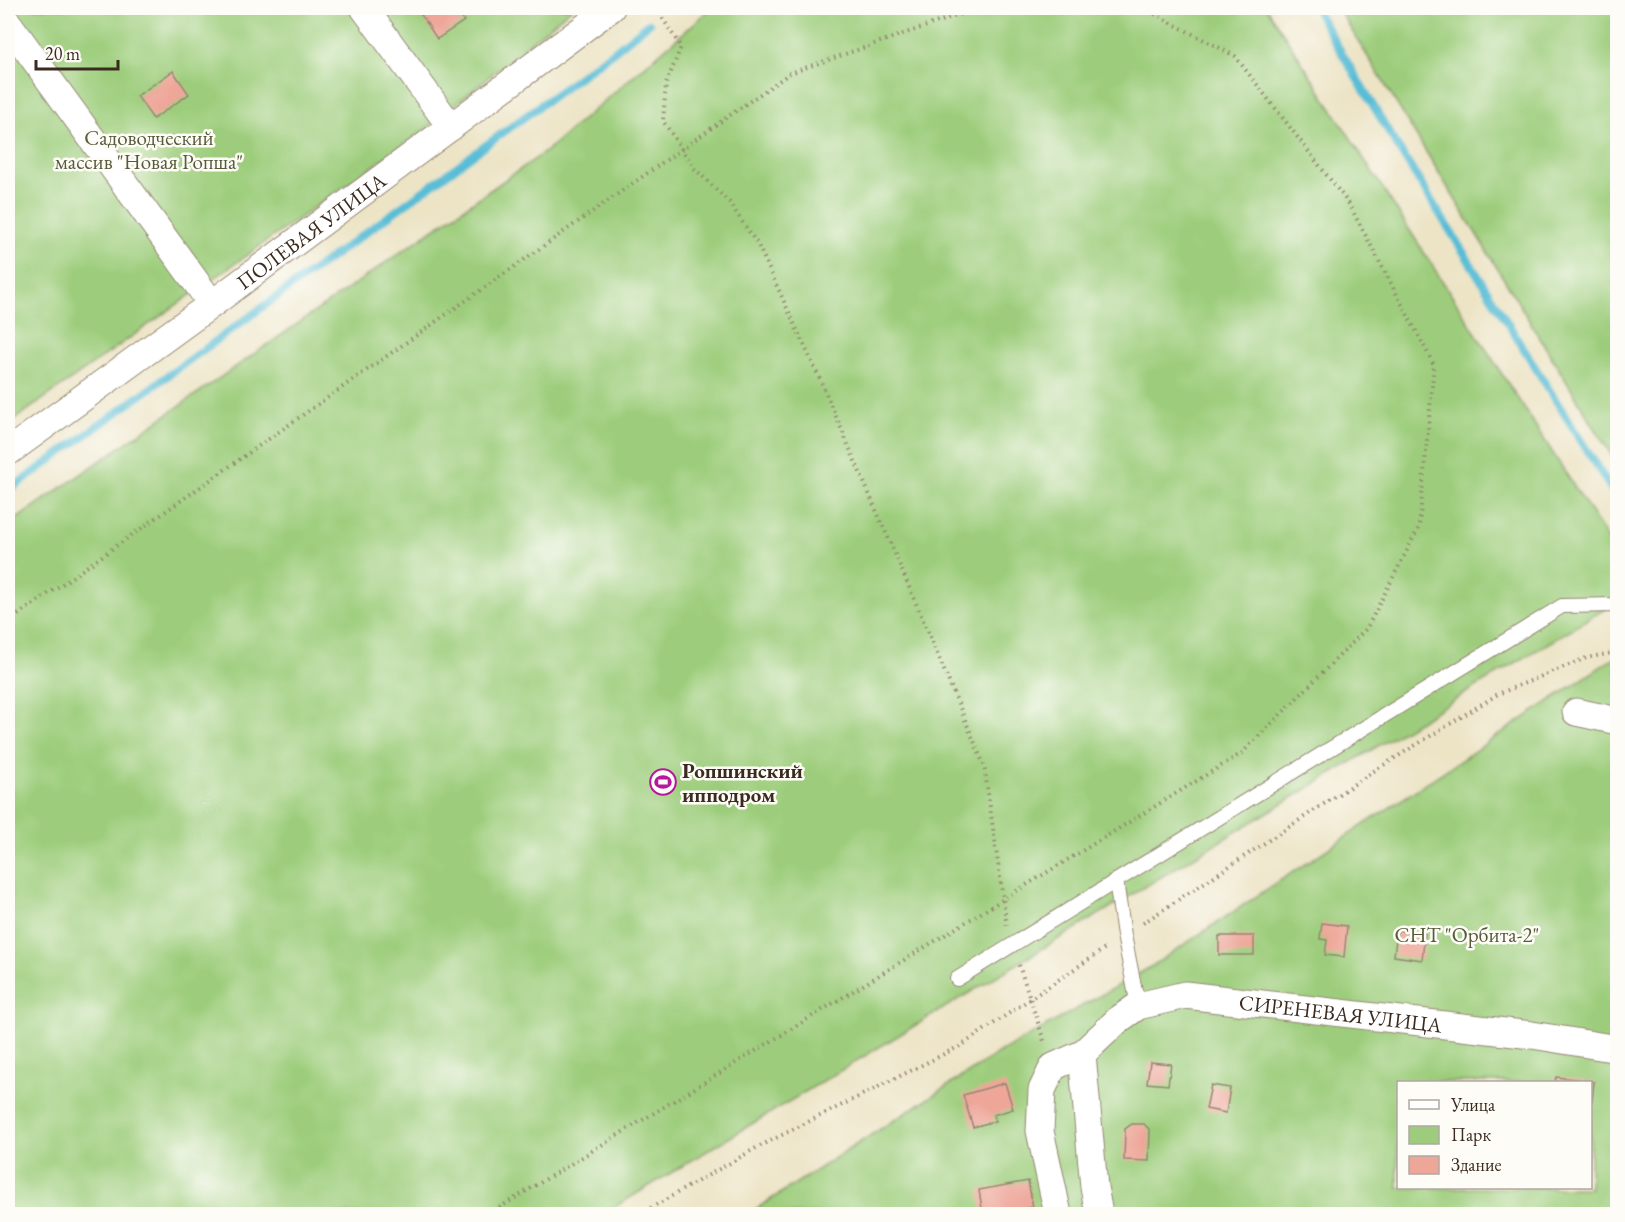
<svg xmlns="http://www.w3.org/2000/svg" width="1625" height="1222" viewBox="0 0 1625 1222" font-family="'EB Garamond',serif">
	<style>
		.green { fill: #9dcd7c; stroke: #6c7c4d; stroke-width: 1.5; fill-rule: evenodd }
		.lines { fill: none; stroke-linecap: round; stroke-linejoin: round }
		.stream { stroke: #58bdd6; stroke-width: 8 }
		.building { fill: #eea699 }
		.lane-casing { stroke: #948772; stroke-width: 16 }
		.street-casing { stroke: #948772; stroke-width: 29 }
		.path { stroke: #948772; stroke-width: 4; stroke-dasharray: 1.5 4.5; stroke-linecap: butt }
		.lane { stroke: #fff; stroke-width: 14 }
		.street { stroke: #fff; stroke-width: 27 }
		.labels { text-anchor: middle; dominant-baseline: central; stroke-width: 5; stroke-linejoin: round; paint-order: stroke }
		.park-label { font-size: 21px; fill: #585b3a; stroke: #fdfcf7 }
		.street-label { font-size: 21px; fill: #3b2a1e; stroke: #fdfcf7 }
		.poi-label { font-size: 21px; font-weight: bold; fill: #3b2a1e; stroke: #fdfcf7; text-anchor: start }
	</style>
	<rect width="100%" height="100%" fill="#fdfcf7"/>
	<filter id="ink" filterUnits="userSpaceOnUse"><feTurbulence type="fractalNoise" baseFrequency=".0167" numOctaves="2"/><feDisplacementMap in="SourceGraphic" scale="12" xChannelSelector="R" yChannelSelector="G"/><feConvolveMatrix kernelMatrix="1 2 1 2 8 2 1 2 1" color-interpolation-filters="sRGB"/></filter>
	<filter id="wash" filterUnits="userSpaceOnUse"><feTurbulence type="fractalNoise" baseFrequency=".008" numOctaves="4" result="noise"/><feDisplacementMap in="SourceGraphic" scale="24" xChannelSelector="R" yChannelSelector="G"/><feGaussianBlur stdDeviation="1.35" result="paint"/><feColorMatrix in="noise" values="0 0 0 0 0 0 0 0 0 0 0 0 0 0 0 0 0 1.4 0 .05"/><feComposite in="paint" operator="in"/></filter>
	<g filter="url(#wash)">
		<rect width="100%" height="100%" fill="#ede4c6"/>
		<g class="green">
			<path d="M 8,8 L 572,8 L 428,127 L 8,424 Z"/>
			<path d="M 712,8 L 1267,8 L 1617,553 L 1618,601 L 603,1214 L 8,1214 L 8,525 L 545,152 Z"/>
			<path d="M 1338,8 L 1617,8 L 1617,464 Z"/>
			<path d="M 1617,656 L 1617,1214 L 748,1214 L 999,1053 L 1149,968 ZM 1398,1082 L 1590,1082 L 1590,1188 L 1398,1188 Z"/>
		</g>
		<g class="lines">
			<g class="stream">
				<path d="M 1315,8 L 1396,144 L 1618,500"/>
				<path d="M 8,491 L 433,184 L 613,52 L 649,23"/>
			</g>
		</g>
		<g id="blocks">
			<g class="building">
				<path d="M 422,8 L 455,8 L 464,21 L 437,39 L 418,10 Z"/>
				<path d="M 173,71 L 189,94 L 153,119 L 137,96 Z"/>
				<path d="M 1322,923 L 1347,926 L 1344,957 L 1325,955 L 1327,940 L 1320,939 Z"/>
				<path d="M 1397,930 L 1425,934 L 1422,960 L 1394,956 Z"/>
				<rect x="1219" y="936" width="35" height="19"/>
				<path d="M 1150,1062 L 1171,1064 L 1168,1085 L 1147,1083 Z"/>
				<path d="M 1556,1077 L 1590,1081 L 1590,1082 L 1555,1082 Z"/>
				<path d="M 1590,1081 L 1594,1082 L 1592,1101 L 1590,1101 Z"/>
				<path d="M 1005,1083 L 1013,1109 L 993,1115 L 995,1121 L 973,1127 L 963,1095 Z"/>
				<path d="M 1211,1085 L 1230,1088 L 1226,1113 L 1206,1109 Z"/>
				<path d="M 1132,1124 L 1144,1124 L 1150,1130 L 1149,1161 L 1124,1160 L 1125,1129 Z"/>
				<path d="M 1028,1181 L 1033,1207 L 1011,1211 L 1012,1214 L 983,1214 L 979,1190 Z"/>
			</g>
		</g>
	</g>
	<g filter="url(#ink)">
		<use href="#blocks" fill-opacity="0" stroke="#948772" stroke-width="1.5"/>
		<g class="lines">
			<g class="lane-casing">
				<g id="lane">
					<path d="M 1116,881 L 1124,935 L 1138,1006"/>
					<path d="M 957,979 L 1562,606 L 1618,605"/>
				</g>
			</g>
			<g class="street-casing">
				<g id="street">
					<path d="M 364,8 L 451,127"/>
					<path d="M 8,23 L 212,304"/>
					<path id="s1" d="M 8,452 L 212,304 L 611,8"/>
					<path d="M 1576,712 L 1618,721"/>
					<path d="M 1082,1054 L 1094,1187 L 1099,1214"/>
					<path id="s2" d="M 1058,1214 L 1040,1131 L 1042,1090 L 1053,1067 L 1082,1054 L 1118,1020 L 1138,1006 L 1185,995 L 1532,1035 L 1618,1049"/>
				</g>
			</g>
			<g class="path">
				<path d="M 656,8 L 681,47 L 666,84 L 663,121 L 695,169 L 729,202 L 758,245 L 822,384 L 904,575 L 984,765 L 1007,927"/>
				<path d="M 8,622 L 790,73 L 973,10 L 991,8"/>
				<path d="M 1143,923 L 1374,771 L 1498,694 L 1586,658 L 1618,652"/>
				<path d="M 1019,965 L 1044,1041"/>
				<path d="M 489,1214 L 1242,753 L 1367,628 L 1419,527 L 1434,365 L 1349,204 L 1235,56 L 1143,8"/>
				<path d="M 640,1214 L 758,1147 L 962,1045 L 1107,947"/>
			</g>
			<use href="#lane" class="lane"/>
			<use href="#street" class="street"/>
		</g>
	</g>
	<defs>
		<g id="stadium-ring" transform="scale(1.35)"><circle r="9.5" fill="#fdfcf7" stroke="#b5179e" stroke-width="1.5"/><path d="M0-5a6.5 5 0 1 0 0 10a6.5 5 0 1 0 0-10ZM-3.5-1.8h7v3.6h-7Z" fill="#b5179e"/></g>
	</defs>
	<g fill-rule="evenodd">
		<use href="#stadium-ring" x="663" y="782"/>
	</g>
	<g class="labels">
		<g class="park-label">
			<text x="149" y="137">Садоводческий<tspan x="149" dy="24">массив "Новая Ропша"</tspan></text>
			<text x="1467" y="934">СНТ "Орбита-2"</text>
		</g>
		<g class="street-label">
			<text stroke="none"><textPath href="#s1" startOffset="375">ПОЛЕВАЯ УЛИЦА</textPath></text>
			<text stroke="none"><textPath href="#s2" startOffset="462">СИРЕНЕВАЯ УЛИЦА</textPath></text>
		</g>
		<g class="poi-label">
			<text x="682" y="770">Ропшинский<tspan x="682" dy="24">ипподром</tspan></text>
		</g>
	</g>
	<rect width="1625" height="1222" fill="none" stroke="#fdfcf7" stroke-width="30"/>
	<rect x="1397" y="1081" width="195" height="108" fill="#fdfcf7" stroke="#afa8a0" stroke-width="1.5"/>
	<rect x="1409" y="1100" width="30" height="9" fill="#ffffff" stroke="#afa8a0" stroke-width="1.5"/>
	<text x="1451" y="1111" font-size="18" fill="#3b2a1e">Улица</text>
	<rect x="1409" y="1126" width="30" height="18" fill="#9dcd7c" stroke="#afa8a0" stroke-width="1.5"/>
	<text x="1451" y="1141" font-size="18" fill="#3b2a1e">Парк</text>
	<rect x="1409" y="1156" width="30" height="18" fill="#eea699" stroke="#afa8a0" stroke-width="1.5"/>
	<text x="1451" y="1171" font-size="18" fill="#3b2a1e">Здание</text>
	<path d="M36 60v9h82v-9" fill="none" stroke="#3b2a1e" stroke-width="3"/>
	<text x="45" y="60" font-size="18" fill="#3b2a1e" stroke="#fdfcf7" stroke-width="4.5" paint-order="stroke">20 m</text>
</svg>
